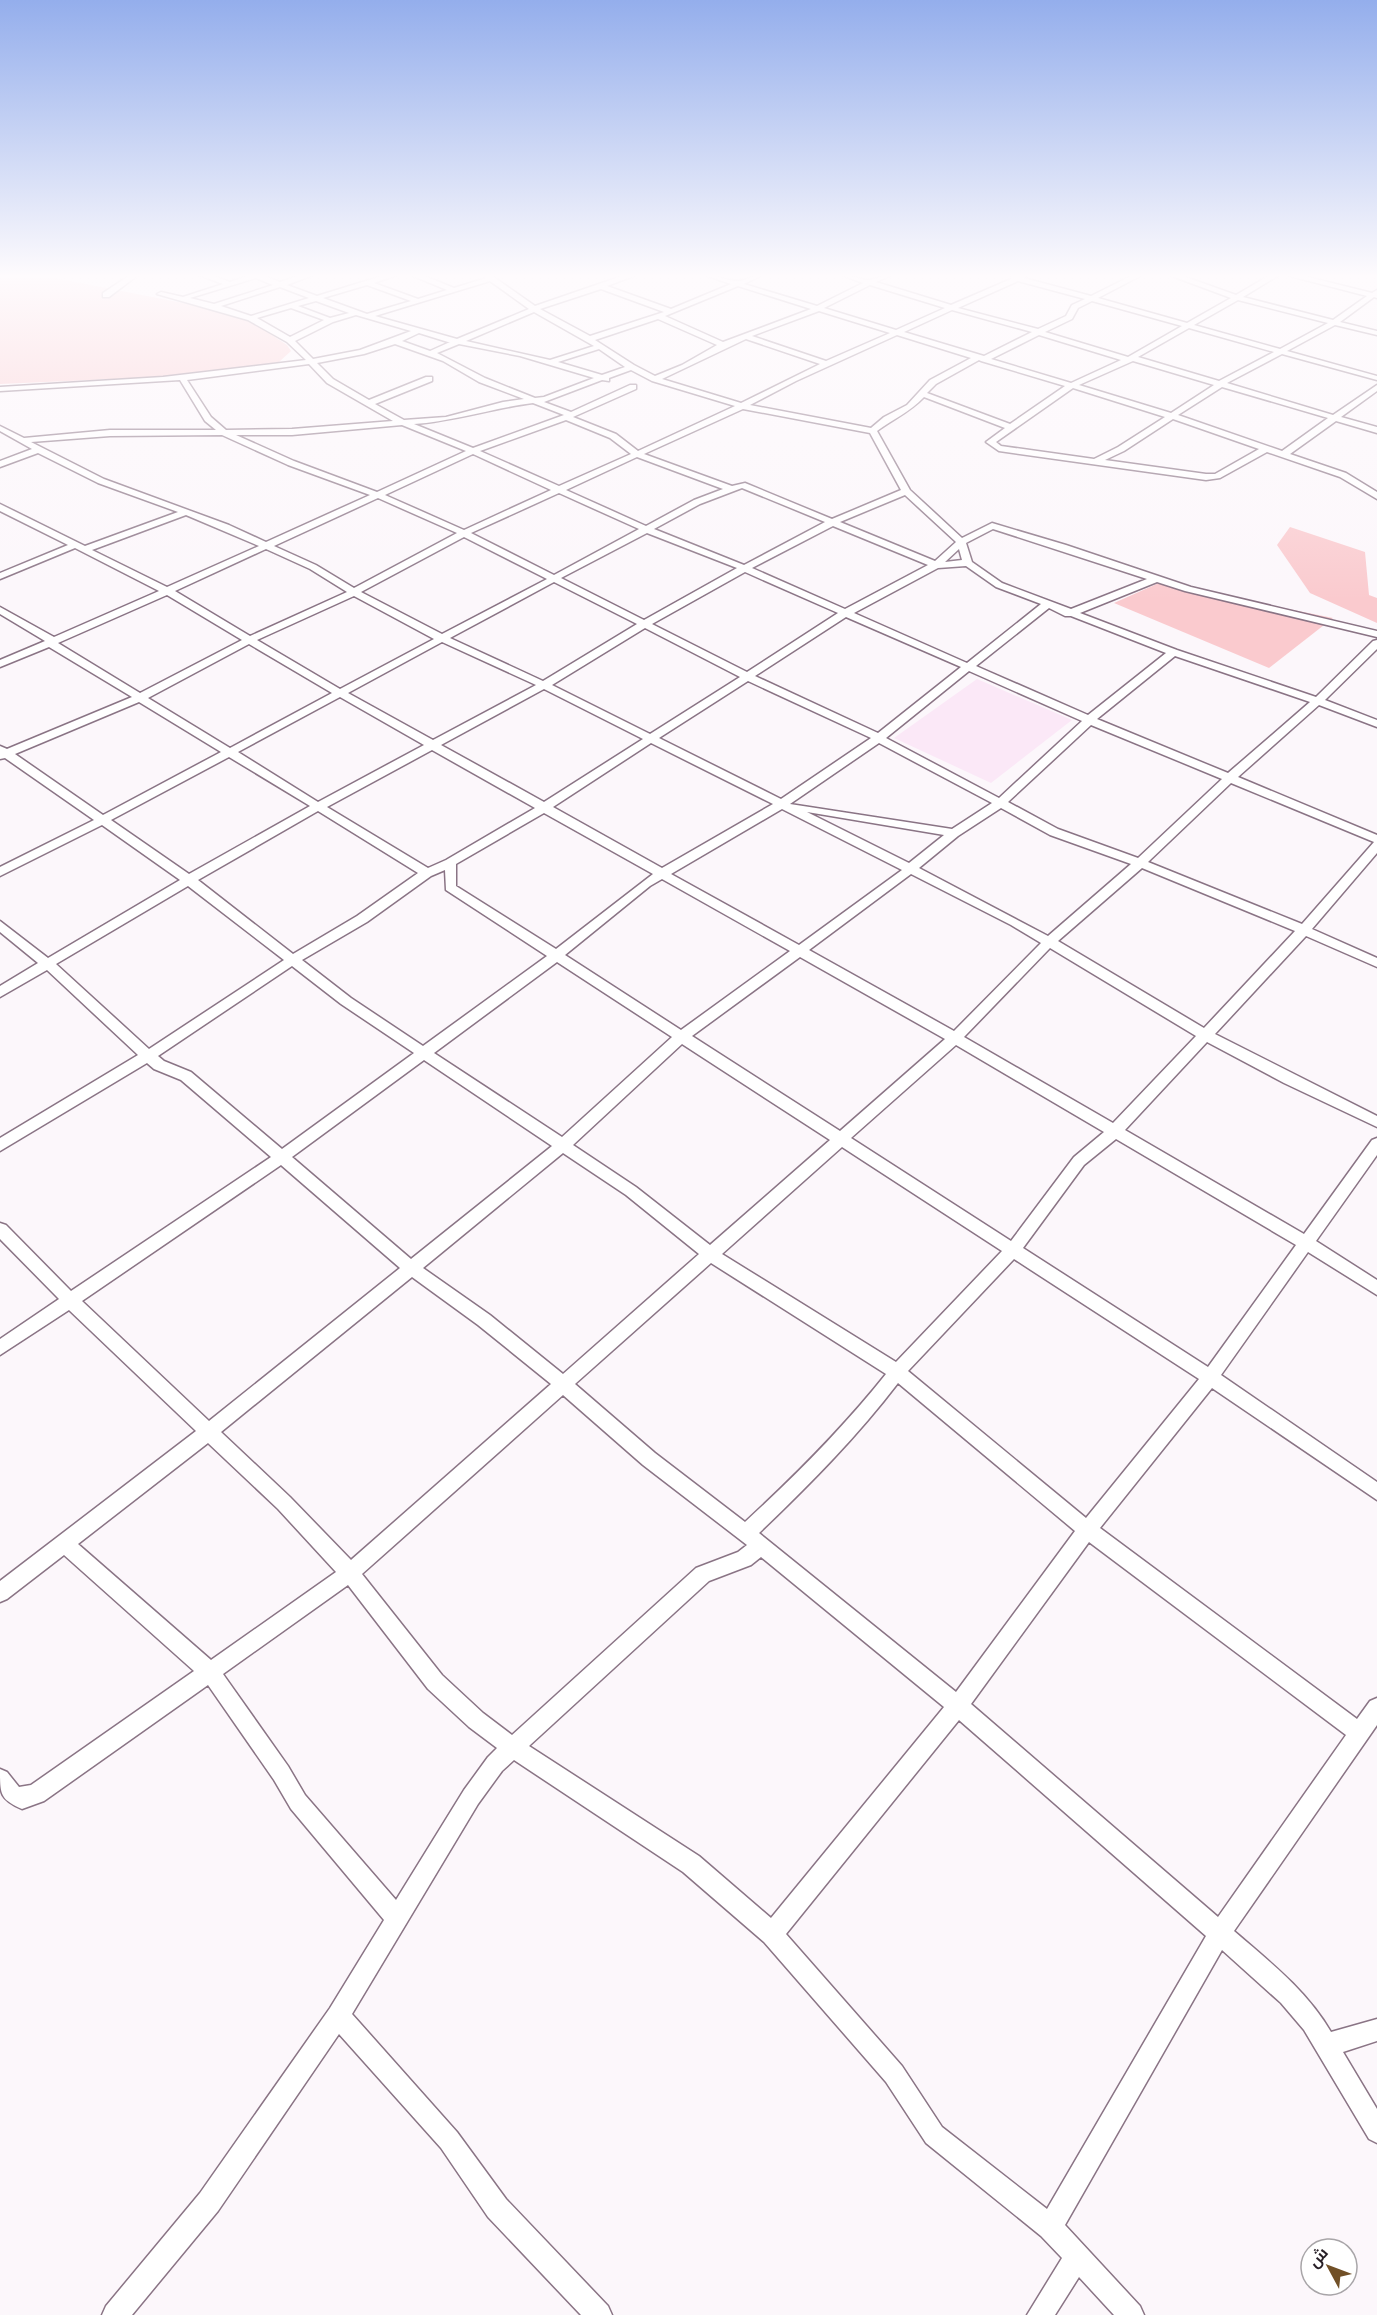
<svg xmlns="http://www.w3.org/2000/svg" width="1377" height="2315" viewBox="0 0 1377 2315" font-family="'Work Sans',Cairo,sans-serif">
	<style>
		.built { fill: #fbe8f7 }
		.green { fill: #facace }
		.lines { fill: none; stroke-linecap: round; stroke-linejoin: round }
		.minor-casing { stroke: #8a7485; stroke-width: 3 }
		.minor { fill: #fff; fill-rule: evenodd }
	</style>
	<rect width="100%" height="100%" fill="#fcf7fb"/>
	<path class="built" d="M 977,679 L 1072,720 L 991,783 L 894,738 Z"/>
	<g class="green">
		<path d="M 0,275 L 40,275 L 193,305 L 252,322 L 287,345 L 291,351 L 279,362 L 182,376 L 0,384 Z"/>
		<path d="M 1290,527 L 1365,552 L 1369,595 L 1377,598 L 1377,623 L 1310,593 L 1277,545 Z"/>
		<path d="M 1159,583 L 1333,618 L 1269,668 L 1114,603 Z"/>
	</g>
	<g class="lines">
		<g class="minor-casing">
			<g id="minor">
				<path d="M 130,275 L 138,275 L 109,297 L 103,297 L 103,293 Z"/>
				<path d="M 199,275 L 211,275 L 230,282 L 250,275 L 262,275 L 280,282 L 301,275 L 313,275 L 287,285 L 317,296 L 385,275 L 397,275 L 374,283 L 418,299 L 447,290 L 411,275 L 422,275 L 454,288 L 486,278 L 483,275 L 491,275 L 535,306 L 625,275 L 636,275 L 607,286 L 671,309 L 731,284 L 705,275 C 715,275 731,282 739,281 C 747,280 753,275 762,275 L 744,284 L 817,306 L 863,283 L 842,275 C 851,275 858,279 867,280 C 875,280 884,275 892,275 L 876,282 L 951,305 L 1011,279 L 1011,275 L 1028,275 L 1024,278 L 1091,296 L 1133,275 L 1142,275 L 1098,298 L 1187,323 L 1231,298 L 1169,275 L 1180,275 L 1236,295 L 1270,275 L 1279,275 L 1243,297 L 1333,320 L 1367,296 L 1286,275 L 1300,275 L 1372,293 L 1377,290 L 1377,298 L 1374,297 L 1340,322 L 1377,331 L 1377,335 L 1335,325 L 1287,351 L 1377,376 L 1377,380 L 1282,354 L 1227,383 L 1333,415 L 1377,385 L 1377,391 L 1341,417 L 1377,427 L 1377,433 L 1336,421 L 1290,454 L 1346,473 L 1377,492 L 1377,499 L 1340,477 L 1267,452 L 1220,478 L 1206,480 L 999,451 L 986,442 L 1005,428 L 924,397 C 910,412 893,419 877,431 L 910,490 L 962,538 L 992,523 L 1066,545 L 1191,587 L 1377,631 L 1377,637 L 1185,591 L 1157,582 L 1080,613 L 1177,650 L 1316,697 L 1373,641 L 1377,640 L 1377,649 L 1325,700 L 1377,720 L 1377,727 L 1319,705 L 1238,777 L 1377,835 L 1377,853 L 1312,929 L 1377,958 L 1377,967 L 1306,936 L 1215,1034 L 1377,1116 L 1377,1127 L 1284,1083 L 1207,1042 L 1125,1130 L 1304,1234 L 1372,1140 L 1377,1138 L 1377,1155 L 1316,1241 L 1377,1280 L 1377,1295 L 1308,1252 L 1221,1375 L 1377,1482 L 1377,1500 L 1212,1388 L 1100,1528 L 1357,1719 L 1370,1701 L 1377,1698 L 1377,1725 L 1234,1931 C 1270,1962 1307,1991 1331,2032 L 1377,2019 L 1377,2041 L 1343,2052 L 1377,2109 L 1377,2143 L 1369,2139 L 1304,2030 L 1281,2003 L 1222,1950 L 1065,2225 L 1140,2306 L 1144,2315 L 1114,2315 L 1079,2277 L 1055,2315 L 1027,2315 L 1062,2258 L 1041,2236 L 926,2143 L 886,2082 L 764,1942 L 683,1872 L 514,1760 L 502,1771 L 478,1804 L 352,2014 L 457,2132 L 506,2199 L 608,2306 L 612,2315 L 581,2315 L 488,2217 L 441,2148 L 339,2034 L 218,2211 L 132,2315 L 102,2315 L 106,2306 L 200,2193 L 330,2008 L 384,1920 L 291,1809 L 274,1780 L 208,1685 L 44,1801 L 22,1809 C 0,1799 0,1795 0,1769 L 7,1772 L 19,1787 L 31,1785 L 194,1671 L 64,1555 L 7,1599 L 0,1602 L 0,1581 L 196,1431 L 69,1310 L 0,1355 L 0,1339 L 59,1299 L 0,1239 L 0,1223 L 6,1225 L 71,1291 L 271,1157 L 181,1080 L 154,1069 L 147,1063 L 0,1151 L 0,1138 L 138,1055 L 47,970 L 0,997 L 0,986 L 38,963 L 0,932 L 0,921 L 48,958 L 180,880 L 102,825 L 0,876 L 0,867 L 94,820 L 5,758 L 0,759 L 0,746 L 7,749 L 132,697 L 49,647 L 0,667 L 0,660 L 45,641 L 0,614 L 0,607 L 54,637 L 159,591 L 75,548 L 0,579 L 0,573 L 68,545 L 0,511 L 0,504 L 85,546 L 178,512 L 98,483 L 38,453 L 0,467 L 0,461 L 32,449 L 0,431 L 0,426 L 24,438 L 110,430 L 216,430 L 205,421 L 180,380 L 0,391 L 0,387 L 163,377 L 306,360 L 287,342 L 248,320 L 157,294 L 161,292 L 183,297 L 223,284 ZM 256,278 L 273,285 L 214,304 L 190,298 ZM 490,281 L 529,309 L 457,339 L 375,316 ZM 1018,281 L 1085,299 L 1072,305 L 1066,316 L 1038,329 L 958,308 ZM 367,285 L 411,301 L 367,314 L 323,298 ZM 870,285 L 945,308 L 896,330 L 824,308 ZM 738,286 L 811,309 L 723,342 L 665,316 ZM 280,287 L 309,298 L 251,316 L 221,306 ZM 601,289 L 664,312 L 590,336 L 540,309 ZM 1238,300 L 1328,323 L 1280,349 L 1194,325 ZM 316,301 L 349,313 L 330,318 L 298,306 ZM 1092,301 L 1182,326 L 1128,357 L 1045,332 L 1072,319 L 1078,308 ZM 291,308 L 324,320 L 290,337 L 257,318 ZM 952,310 L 1032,332 L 984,356 L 904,332 ZM 819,311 L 890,333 L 826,361 L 752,336 ZM 534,312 L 594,346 L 550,360 L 466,341 ZM 356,315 L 411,331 L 360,350 L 313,359 L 295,341 L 333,322 ZM 658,319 L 717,345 L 682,365 L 655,376 L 634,365 L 595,340 ZM 1189,328 L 1274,352 L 1219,381 L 1138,357 ZM 419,333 L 448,342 L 450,342 L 430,351 L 402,341 ZM 897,335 L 971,358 L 930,380 L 907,405 L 884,417 L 871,428 L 750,405 L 796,381 ZM 1039,335 L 1121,360 L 1071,383 L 991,359 ZM 746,339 L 820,364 L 741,403 L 662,379 ZM 395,344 L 443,361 L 479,382 L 524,399 L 503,402 L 446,417 L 404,420 L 375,404 L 432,381 L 432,377 L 426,377 L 369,400 L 333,379 L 317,363 L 364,354 ZM 459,344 L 520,356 L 594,378 L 544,397 L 535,398 L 485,378 L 437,353 ZM 599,349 L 625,367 L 602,375 L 558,362 ZM 979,360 L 981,361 L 1065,386 L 1010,424 L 927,393 L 936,384 ZM 1133,361 L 1214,385 L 1171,413 L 1079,385 ZM 309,364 L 327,383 L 393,421 L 292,429 L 226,430 L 211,417 L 187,380 ZM 631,370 L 652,381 L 735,406 L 638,451 L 616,434 L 573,417 L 636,389 L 636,385 L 630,385 L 571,412 L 544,402 L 602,380 L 609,381 L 609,378 ZM 1222,387 L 1328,418 L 1282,451 L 1178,415 ZM 1073,388 L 1165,417 L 1118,447 L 1094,459 L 1001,446 L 996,442 ZM 533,403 L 564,415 L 473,448 L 414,424 C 455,421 493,408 533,403 ZM 743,409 L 870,433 L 901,490 L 832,519 L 745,483 L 732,486 L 644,454 ZM 1173,419 L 1259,449 L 1215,474 L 1206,474 L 1105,460 L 1124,451 ZM 566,420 L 610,438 L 631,454 L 559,486 L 480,451 ZM 402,425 L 466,451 L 377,492 L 294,461 L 236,435 L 292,435 ZM 222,435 L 288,465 L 370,495 L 266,542 L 229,525 L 104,479 L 31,442 L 110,436 ZM 473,454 L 551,490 L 464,530 L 385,495 ZM 637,457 L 723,489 L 694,500 L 646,526 L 566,490 ZM 742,488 L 825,522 L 744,565 L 654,529 L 700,504 ZM 559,493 L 639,529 L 554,575 L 471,533 ZM 905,495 L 956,542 L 935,561 L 840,522 ZM 378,498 L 457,533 L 354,588 L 316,565 L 274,546 ZM 186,515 L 259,546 L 167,587 L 92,550 ZM 833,526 L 928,565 L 845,609 L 752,568 ZM 993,529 L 1147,579 L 1071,609 L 1002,583 L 972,562 L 966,543 ZM 647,533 L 737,568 L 644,620 L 561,578 ZM 464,537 L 547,579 L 442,634 L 361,592 ZM 266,549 L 310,569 L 347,592 L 250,636 L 175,591 ZM 959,549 L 962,560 L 945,562 ZM 966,566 L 996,587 L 1041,604 L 967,663 L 854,613 L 938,568 ZM 745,572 L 838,613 L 747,672 L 652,624 ZM 554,582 L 637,624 L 543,681 L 450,638 ZM 167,595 L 242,640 L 140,693 L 58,643 ZM 354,596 L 434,639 L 340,689 L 257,640 ZM 1049,608 L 1065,616 L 1071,616 L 1166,653 L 1088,715 L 976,666 ZM 846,617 L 961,667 L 878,733 L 755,676 ZM 645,628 L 740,677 L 650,734 L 552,685 ZM 442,642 L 536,685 L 433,740 L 348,693 ZM 249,644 L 332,693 L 230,748 L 148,698 ZM 1175,656 L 1310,702 L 1228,773 L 1097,719 ZM 969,671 L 1082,721 L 999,798 L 886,738 ZM 748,681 L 871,738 L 781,799 L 659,738 ZM 544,689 L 643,739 L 544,802 L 441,745 ZM 340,697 L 424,745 L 318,802 L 238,752 ZM 139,702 L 221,752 L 103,815 L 15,754 ZM 1091,725 L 1222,779 L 1138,858 L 1058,829 L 1008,802 ZM 651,743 L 773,804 L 662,868 L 553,807 ZM 879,743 L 992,803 L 952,829 L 790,804 ZM 432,750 L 535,808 L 446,860 L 428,868 L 327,807 ZM 229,757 L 310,806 L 189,874 L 111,820 ZM 1231,783 L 1374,842 L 1302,924 L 1148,862 ZM 1001,808 L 1050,835 L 1131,864 L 1048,936 L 919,868 L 958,836 ZM 782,809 L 902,870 L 799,945 L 671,874 ZM 318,811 L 418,873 L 357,916 L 293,954 L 198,880 ZM 807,812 L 944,835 L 909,863 ZM 544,813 L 653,874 L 556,949 L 456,886 L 456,864 ZM 1142,868 L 1295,931 L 1204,1028 L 1058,941 ZM 445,870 L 446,890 L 547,956 L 423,1046 L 351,998 L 302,960 L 367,922 L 431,876 ZM 911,874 L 1011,925 L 1041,943 L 954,1031 L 809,950 ZM 662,879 L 790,951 L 681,1030 L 565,955 L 650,886 ZM 188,886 L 284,960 L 149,1049 L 56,964 ZM 1050,948 L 1196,1036 L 1113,1123 L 964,1037 ZM 800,957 L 945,1039 L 840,1131 L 692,1036 ZM 557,962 L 672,1037 L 562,1137 L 434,1053 ZM 292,966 L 341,1004 L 414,1053 L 282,1149 L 191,1072 L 164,1061 L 158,1056 ZM 682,1044 L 830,1140 L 710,1245 L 636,1187 L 573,1145 ZM 956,1045 L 1104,1132 L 1074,1157 L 1011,1241 L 851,1138 ZM 424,1060 L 552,1146 L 411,1259 L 292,1157 ZM 1116,1139 L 1296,1245 L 1208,1367 L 1023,1248 L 1084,1165 ZM 842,1147 L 1002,1251 L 896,1362 L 722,1254 ZM 563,1153 L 626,1195 L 699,1254 L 563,1374 L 490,1315 L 423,1268 ZM 281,1165 L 400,1268 L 209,1421 L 82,1301 ZM 1014,1259 L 1199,1379 L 1086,1518 L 908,1371 ZM 711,1263 L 886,1374 C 843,1428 796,1475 745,1522 L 655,1453 L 575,1384 ZM 412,1277 L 478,1325 L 551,1384 L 351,1560 L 290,1497 L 221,1432 ZM 898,1383 L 1075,1531 L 956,1692 L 759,1533 C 809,1485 856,1438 898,1383 ZM 563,1395 L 643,1465 L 747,1545 L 738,1552 L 696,1568 L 512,1735 L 483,1713 L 442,1675 L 362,1574 ZM 208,1443 L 278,1509 L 336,1572 L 211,1660 L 78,1544 ZM 1089,1542 L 1346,1735 L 1218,1917 L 971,1704 ZM 761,1557 L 944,1707 L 771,1918 L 699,1856 L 529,1746 L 709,1581 L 751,1565 ZM 348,1585 L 428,1689 L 469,1727 L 497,1748 L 488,1757 L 464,1790 L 396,1900 L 305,1795 L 288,1766 L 223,1674 ZM 959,1720 L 1206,1936 L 1047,2209 L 942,2127 L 902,2066 L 786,1934 Z"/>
			</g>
		</g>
		<use href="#minor" class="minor"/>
	</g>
	<linearGradient id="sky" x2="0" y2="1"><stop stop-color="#94aeec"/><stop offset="0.46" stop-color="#fefbfd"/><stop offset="1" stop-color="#fefbfd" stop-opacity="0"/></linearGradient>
	<rect width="1377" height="600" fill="url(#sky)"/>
	<g transform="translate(1329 2267) rotate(311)"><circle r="28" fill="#ffffff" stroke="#a8a5a8" stroke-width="1.5"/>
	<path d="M0-4.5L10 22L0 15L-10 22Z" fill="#715027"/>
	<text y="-9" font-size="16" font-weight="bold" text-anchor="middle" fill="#261e25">ش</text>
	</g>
</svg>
